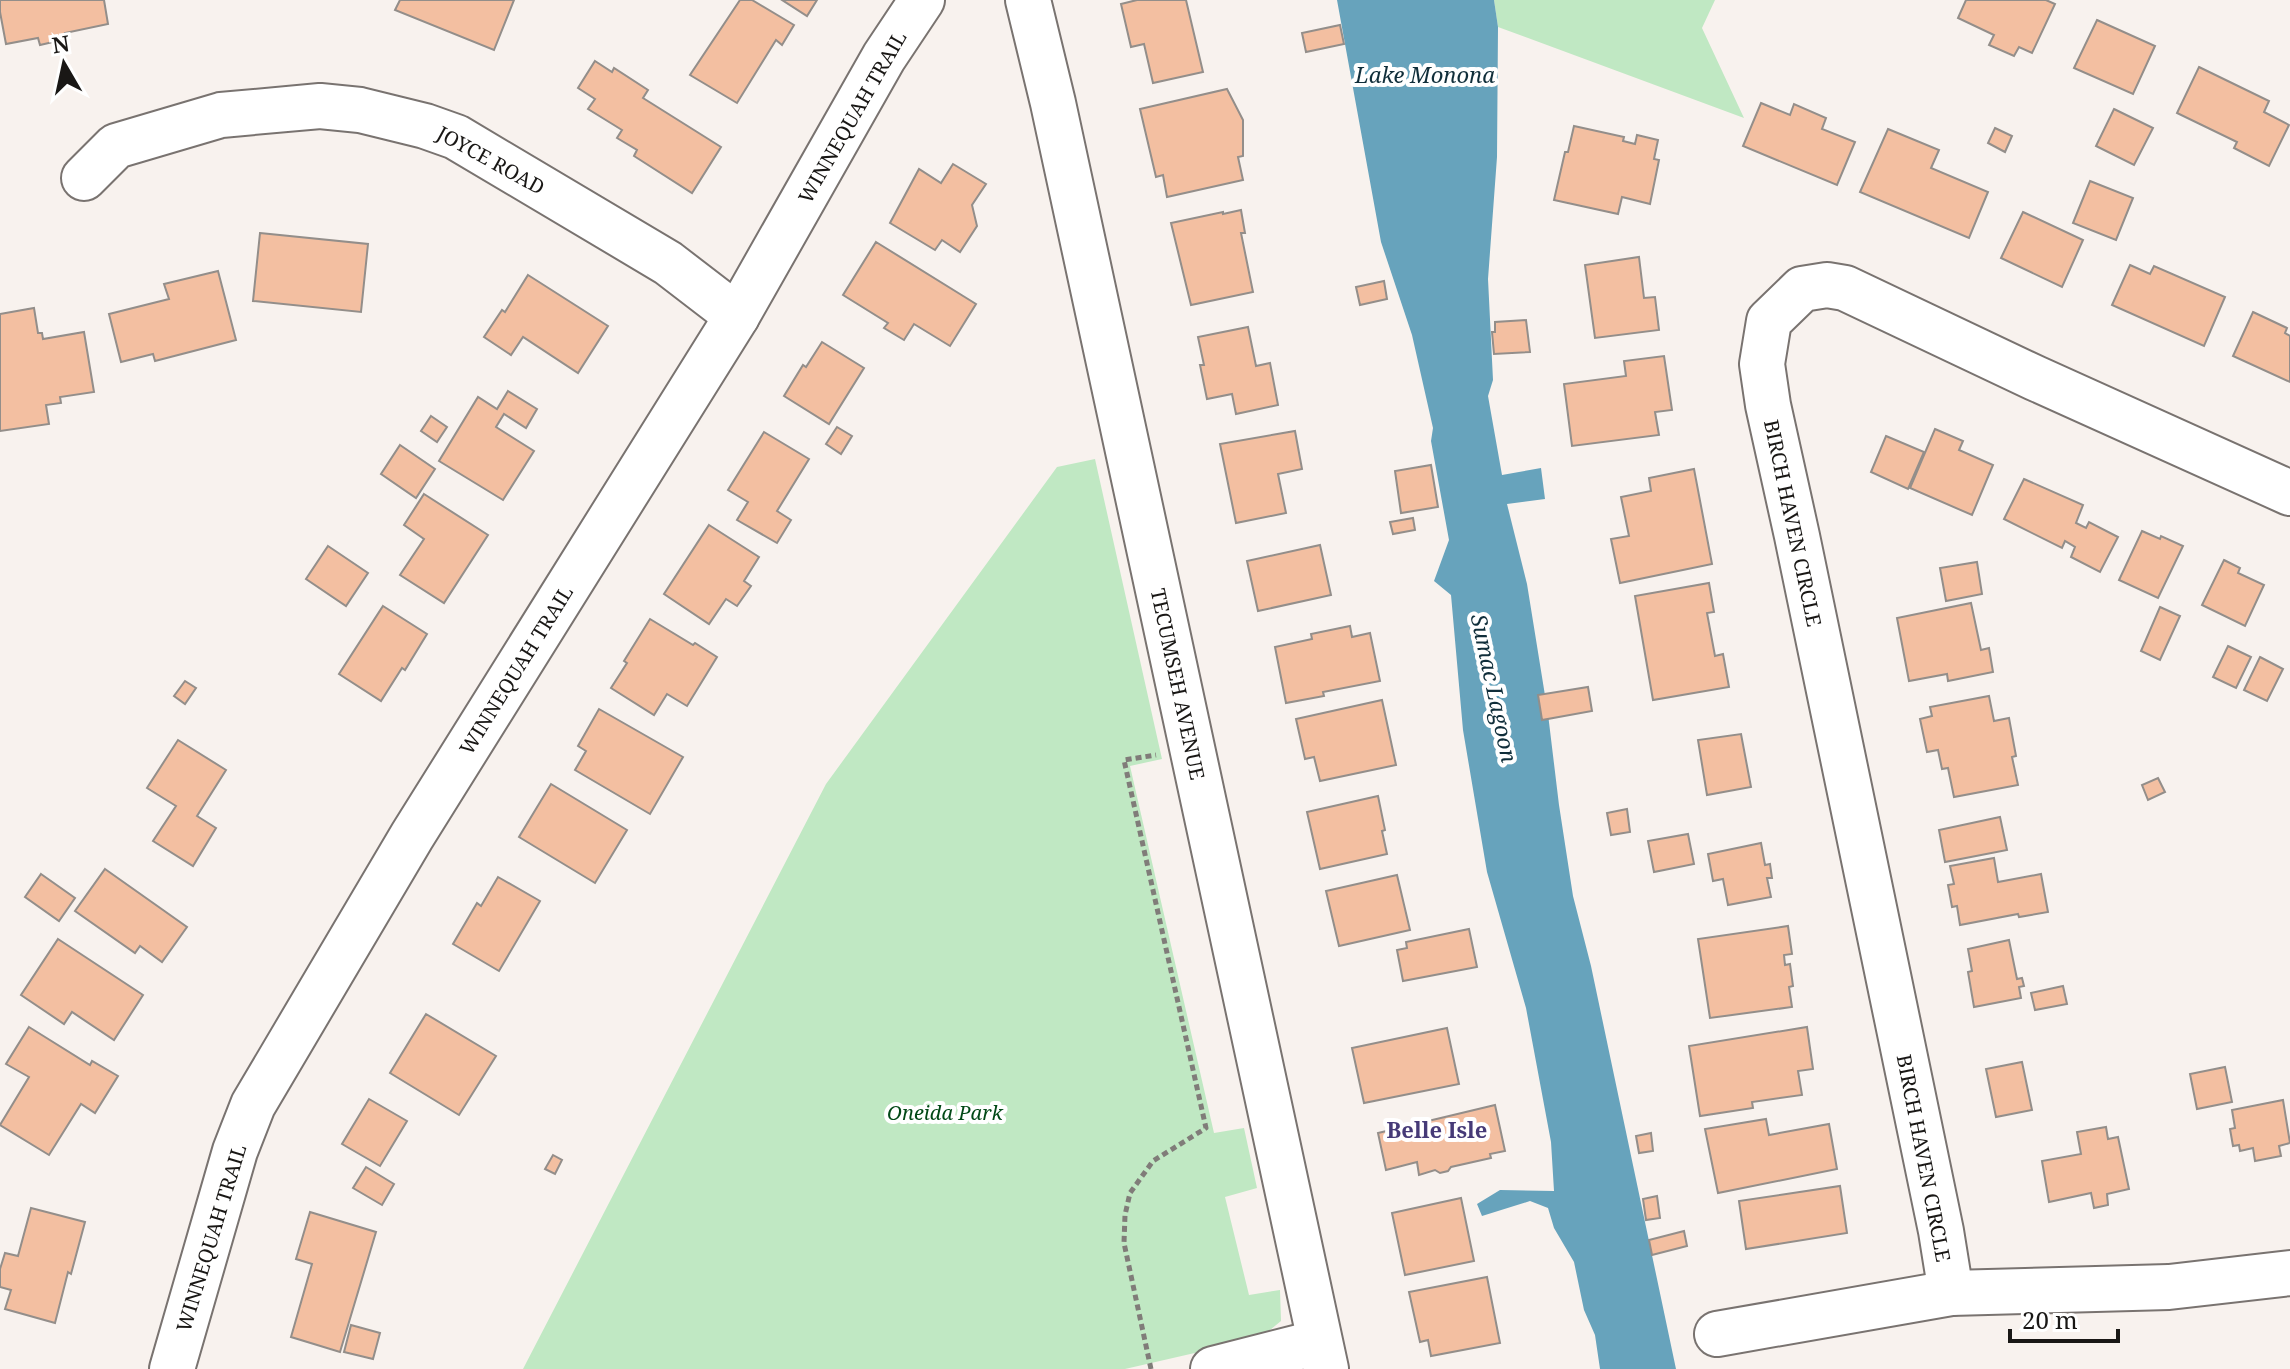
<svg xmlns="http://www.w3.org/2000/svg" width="2290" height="1369" viewBox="0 0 2290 1369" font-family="'Noto Serif',serif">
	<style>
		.green { fill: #c0e8c3 }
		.water { fill: #67a3bc }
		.building { fill: #f3bfa1; stroke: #938e8a; stroke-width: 2 }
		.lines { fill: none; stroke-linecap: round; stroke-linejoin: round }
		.street-casing { stroke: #797370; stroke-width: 48 }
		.path { stroke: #807c79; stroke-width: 5; stroke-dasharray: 6 4; stroke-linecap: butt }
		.street { stroke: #fff; stroke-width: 44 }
		.labels { text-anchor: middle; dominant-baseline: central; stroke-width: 8; stroke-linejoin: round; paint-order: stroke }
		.street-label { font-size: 20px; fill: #191715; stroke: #fff }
		.park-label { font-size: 20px; font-style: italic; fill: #014816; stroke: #fff }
		.water-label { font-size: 22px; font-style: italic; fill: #102e3a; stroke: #fff }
		.neighbourhood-label { font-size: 22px; font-weight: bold; fill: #463a77; stroke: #fff }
	</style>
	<rect width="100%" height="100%" fill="#f8f2ee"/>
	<g class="green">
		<path d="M 1494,0 L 1715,0 L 1702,28 L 1744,118 L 1498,27 Z"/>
		<path d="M 1095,459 L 1162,759 L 1130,766 L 1214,1133 L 1244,1128 L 1257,1188 L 1225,1197 L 1249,1295 L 1280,1290 L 1281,1321 L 1260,1338 L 1125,1369 L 523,1369 L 826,784 L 1057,467 Z"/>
	</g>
	<path class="water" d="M 1337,0 L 1494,0 L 1498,27 L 1497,157 L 1488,279 L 1493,380 L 1488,396 L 1502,475 L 1541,468 L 1545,499 L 1507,504 L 1527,584 L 1548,714 L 1559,805 L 1573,896 L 1591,966 L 1676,1369 L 1600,1369 L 1595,1335 L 1584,1310 L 1574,1262 L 1554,1228 L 1548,1208 L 1530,1201 L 1482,1216 L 1477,1204 L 1500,1190 L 1554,1191 L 1551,1142 L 1526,1008 L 1487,872 L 1463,730 L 1451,595 L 1434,581 L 1449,540 L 1431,441 L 1433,428 L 1412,335 L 1381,242 Z"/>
	<g class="building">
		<path d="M 0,0 L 104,0 L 108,24 L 65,33 L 66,39 L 40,45 L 38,38 L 6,44 L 0,12 Z"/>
		<path d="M 400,0 L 514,0 L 494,50 L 395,10 Z"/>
		<path d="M 740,0 L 752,0 L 794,25 L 782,45 L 776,40 L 737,103 L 690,75 Z"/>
		<path d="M 782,0 L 817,0 L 807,16 Z"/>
		<path d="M 1137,0 L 1186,0 L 1203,72 L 1153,83 L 1144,44 L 1131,47 L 1121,4 Z"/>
		<path d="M 1966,0 L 2046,0 L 2055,4 L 2032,53 L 2019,47 L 2014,56 L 1989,45 L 1994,35 L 1958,18 Z"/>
		<path d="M 2097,20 L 2155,46 L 2133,94 L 2074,68 Z"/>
		<path d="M 1340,25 L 1344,44 L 1306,52 L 1302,33 Z"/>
		<path d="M 595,61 L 612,72 L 614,68 L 648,90 L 643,98 L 721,147 L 692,193 L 634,156 L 637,150 L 617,138 L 622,130 L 588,109 L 595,99 L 578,88 Z"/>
		<path d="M 2199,67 L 2269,101 L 2264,112 L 2289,125 L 2269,166 L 2234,148 L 2237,142 L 2177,113 Z"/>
		<path d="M 1227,89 L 1243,120 L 1243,156 L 1238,157 L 1243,180 L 1167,197 L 1163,175 L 1156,177 L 1140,109 Z"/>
		<path d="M 1761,103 L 1790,115 L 1794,104 L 1826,118 L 1822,129 L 1855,142 L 1837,185 L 1743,146 Z"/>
		<path d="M 2114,109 L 2153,128 L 2134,165 L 2096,146 Z"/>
		<path d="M 1574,126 L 1624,137 L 1623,141 L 1635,144 L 1637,135 L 1658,140 L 1654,159 L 1659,160 L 1650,204 L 1622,197 L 1618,214 L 1554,200 L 1565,152 L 1568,152 Z"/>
		<path d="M 1995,128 L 2012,136 L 2005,152 L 1988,143 Z"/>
		<path d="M 1888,129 L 1939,150 L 1931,168 L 1988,192 L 1969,238 L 1860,192 Z"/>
		<path d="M 953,164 L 986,184 L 972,205 L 977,226 L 960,252 L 942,240 L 935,250 L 890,223 L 919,169 L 941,183 Z"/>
		<path d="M 2090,181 L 2133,198 L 2116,240 L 2073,223 Z"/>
		<path d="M 1241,210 L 1245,233 L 1241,233 L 1253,292 L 1191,305 L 1171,223 L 1223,212 L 1223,214 Z"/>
		<path d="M 2023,212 L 2083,240 L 2062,287 L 2001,258 Z"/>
		<path d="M 260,233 L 368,244 L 361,312 L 253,301 Z"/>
		<path d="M 876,242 L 976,304 L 950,346 L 914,324 L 904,340 L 884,328 L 888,323 L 843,295 Z"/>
		<path d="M 1639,257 L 1644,298 L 1655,297 L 1659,330 L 1595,338 L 1585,265 Z"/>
		<path d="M 2130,265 L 2150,274 L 2154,266 L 2225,297 L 2204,346 L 2112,305 Z"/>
		<path d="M 218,271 L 236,340 L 155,361 L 153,354 L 121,362 L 109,314 L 169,299 L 164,284 Z"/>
		<path d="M 528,275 L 608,326 L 578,373 L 523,337 L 511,355 L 484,337 L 502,310 L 505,312 Z"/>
		<path d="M 1384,281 L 1387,299 L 1360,305 L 1356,287 Z"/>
		<path d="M 34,308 L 38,333 L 42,333 L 43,339 L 84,332 L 94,392 L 60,397 L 61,403 L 46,405 L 49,424 L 0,431 L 0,314 Z"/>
		<path d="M 2253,312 L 2287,328 L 2285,333 L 2290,336 L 2290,382 L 2233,356 Z"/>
		<path d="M 1526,320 L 1530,352 L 1494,354 L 1492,332 L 1495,332 L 1495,322 Z"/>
		<path d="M 1248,327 L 1256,366 L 1270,363 L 1278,405 L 1236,414 L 1232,394 L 1207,399 L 1200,365 L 1204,365 L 1198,337 Z"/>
		<path d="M 822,342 L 864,368 L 829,424 L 784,396 L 803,365 L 806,367 Z"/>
		<path d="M 1664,356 L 1672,410 L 1655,412 L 1659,435 L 1572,446 L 1564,384 L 1626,376 L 1624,361 Z"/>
		<path d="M 508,391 L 537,409 L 526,428 L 504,414 L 496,427 L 534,451 L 503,500 L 439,461 L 478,397 L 497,409 Z"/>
		<path d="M 431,416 L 447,427 L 437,442 L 421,431 Z"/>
		<path d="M 837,427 L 852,436 L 841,454 L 826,444 Z"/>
		<path d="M 1935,429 L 1963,441 L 1959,450 L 1993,465 L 1972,515 L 1910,488 Z"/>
		<path d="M 1295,431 L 1302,469 L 1278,474 L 1286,513 L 1236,523 L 1220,444 Z"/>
		<path d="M 764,432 L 809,459 L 777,511 L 791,520 L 777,543 L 737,520 L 748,502 L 728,490 Z"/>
		<path d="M 1886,436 L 1924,452 L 1908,489 L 1871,472 Z"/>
		<path d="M 400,445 L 435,469 L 416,498 L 381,474 Z"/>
		<path d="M 1431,465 L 1438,507 L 1401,513 L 1395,471 Z"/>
		<path d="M 1694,469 L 1712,564 L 1620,583 L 1611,539 L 1629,536 L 1621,497 L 1651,491 L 1649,478 Z"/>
		<path d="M 2024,479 L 2083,505 L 2076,523 L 2086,528 L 2089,522 L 2118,537 L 2100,572 L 2071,557 L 2075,547 L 2065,541 L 2062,548 L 2004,519 Z"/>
		<path d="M 424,494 L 488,535 L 444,603 L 400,575 L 424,539 L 404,525 Z"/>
		<path d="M 1413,518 L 1415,530 L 1393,534 L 1390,522 Z"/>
		<path d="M 709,525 L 759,557 L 744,581 L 751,586 L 737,606 L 726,599 L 709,624 L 664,594 Z"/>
		<path d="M 2142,531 L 2160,539 L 2161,536 L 2183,546 L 2158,598 L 2119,580 Z"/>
		<path d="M 1320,545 L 1331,595 L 1258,611 L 1247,561 Z"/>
		<path d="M 328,546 L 368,573 L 346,606 L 306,579 Z"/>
		<path d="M 2224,560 L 2240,568 L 2238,573 L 2264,585 L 2245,626 L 2202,605 Z"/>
		<path d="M 1977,562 L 1982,594 L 1946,601 L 1940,568 Z"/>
		<path d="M 1709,583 L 1714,612 L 1707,613 L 1715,656 L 1723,654 L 1729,687 L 1653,700 L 1635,596 Z"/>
		<path d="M 1971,603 L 1981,650 L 1989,648 L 1993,672 L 1948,681 L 1947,674 L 1909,681 L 1897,618 Z"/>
		<path d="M 383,606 L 427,634 L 405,670 L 402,668 L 381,701 L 339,674 Z"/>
		<path d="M 2160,607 L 2180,616 L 2160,660 L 2141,651 Z"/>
		<path d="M 650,619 L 693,645 L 695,643 L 717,657 L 687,706 L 667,694 L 654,715 L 611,688 L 627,663 L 624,661 Z"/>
		<path d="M 1350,626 L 1352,637 L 1370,633 L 1380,681 L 1323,692 L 1324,696 L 1286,703 L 1275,647 L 1312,639 L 1311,634 Z"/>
		<path d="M 2228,646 L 2251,657 L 2236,688 L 2213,677 Z"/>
		<path d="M 2260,657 L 2283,669 L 2267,701 L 2244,690 Z"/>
		<path d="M 185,681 L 196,688 L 185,704 L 174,696 Z"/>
		<path d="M 1588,687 L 1592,711 L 1542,720 L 1538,695 Z"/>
		<path d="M 1989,696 L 1994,721 L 2009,718 L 2016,756 L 2012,757 L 2018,785 L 1954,797 L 1948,768 L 1942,769 L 1938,750 L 1927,752 L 1920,719 L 1932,716 L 1930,707 Z"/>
		<path d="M 1382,700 L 1396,765 L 1320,781 L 1314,757 L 1305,759 L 1296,719 Z"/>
		<path d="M 599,709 L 683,757 L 650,814 L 575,770 L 586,751 L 578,746 Z"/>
		<path d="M 1741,734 L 1751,787 L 1707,795 L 1698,740 Z"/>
		<path d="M 178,740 L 226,770 L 197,816 L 216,828 L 193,866 L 153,841 L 176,806 L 147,788 Z"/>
		<path d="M 2158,778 L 2165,792 L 2148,800 L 2142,785 Z"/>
		<path d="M 551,784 L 627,830 L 595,883 L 519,837 Z"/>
		<path d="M 1378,796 L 1385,830 L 1382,831 L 1387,854 L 1320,869 L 1307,812 Z"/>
		<path d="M 1627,809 L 1630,832 L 1611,835 L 1607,813 Z"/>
		<path d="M 2000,817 L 2007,850 L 1945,862 L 1939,830 Z"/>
		<path d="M 1688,834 L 1694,864 L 1654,872 L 1648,841 Z"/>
		<path d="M 1761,843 L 1765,865 L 1770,864 L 1772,878 L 1767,878 L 1771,897 L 1728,905 L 1723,879 L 1713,881 L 1708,854 Z"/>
		<path d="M 1994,858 L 1998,882 L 2041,874 L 2048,912 L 2019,917 L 2018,914 L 1960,925 L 1957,906 L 1952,907 L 1948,885 L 1954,884 L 1950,866 Z"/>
		<path d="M 105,869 L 187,927 L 162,962 L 140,946 L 135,953 L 75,911 Z"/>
		<path d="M 41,874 L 75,898 L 59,921 L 25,897 Z"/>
		<path d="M 1397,875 L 1410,930 L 1339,946 L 1326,891 Z"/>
		<path d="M 498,877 L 540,901 L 499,971 L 453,944 L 477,903 L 481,906 Z"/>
		<path d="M 1788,926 L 1792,954 L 1784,955 L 1785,965 L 1790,964 L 1793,986 L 1789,987 L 1792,1007 L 1710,1018 L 1698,939 Z"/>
		<path d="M 1469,929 L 1477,967 L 1403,981 L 1397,950 L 1407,948 L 1406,942 Z"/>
		<path d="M 58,939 L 143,995 L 114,1040 L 72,1012 L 64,1024 L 21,995 Z"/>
		<path d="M 2009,940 L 2017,979 L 2022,978 L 2024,986 L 2019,987 L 2021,998 L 1974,1007 L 1968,972 L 1972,971 L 1968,949 Z"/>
		<path d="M 2063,986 L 2067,1004 L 2035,1010 L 2031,993 Z"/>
		<path d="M 426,1014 L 496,1056 L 459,1115 L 390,1073 Z"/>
		<path d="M 29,1027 L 90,1065 L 92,1061 L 118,1076 L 95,1113 L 81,1104 L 49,1155 L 0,1125 L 29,1077 L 6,1064 Z"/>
		<path d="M 1807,1027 L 1813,1069 L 1798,1071 L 1802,1095 L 1752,1102 L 1753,1108 L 1700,1116 L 1689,1046 Z"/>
		<path d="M 1447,1028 L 1459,1084 L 1364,1103 L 1352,1048 Z"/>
		<path d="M 2022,1062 L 2032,1110 L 1996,1117 L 1986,1069 Z"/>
		<path d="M 2225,1067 L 2232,1102 L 2197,1109 L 2190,1074 Z"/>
		<path d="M 369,1099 L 407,1121 L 380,1166 L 342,1144 Z"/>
		<path d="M 2283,1100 L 2290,1143 L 2279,1146 L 2281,1156 L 2255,1161 L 2253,1148 L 2240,1151 L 2239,1145 L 2233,1146 L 2230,1129 L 2235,1128 L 2232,1110 Z"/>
		<path d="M 1495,1105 L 1505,1151 L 1490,1154 L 1491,1158 L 1451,1167 L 1448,1171 L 1440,1173 L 1435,1170 L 1419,1175 L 1417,1162 L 1386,1170 L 1378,1133 Z"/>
		<path d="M 1766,1119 L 1769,1135 L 1829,1124 L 1837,1169 L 1718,1193 L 1705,1129 Z"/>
		<path d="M 2106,1127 L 2108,1139 L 2118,1137 L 2129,1189 L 2107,1194 L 2108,1205 L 2094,1208 L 2091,1193 L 2049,1202 L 2042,1161 L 2081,1154 L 2077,1132 Z"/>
		<path d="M 1651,1133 L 1653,1151 L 1639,1153 L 1636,1136 Z"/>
		<path d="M 553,1155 L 562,1160 L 555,1174 L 545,1169 Z"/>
		<path d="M 366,1167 L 394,1184 L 382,1205 L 353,1188 Z"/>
		<path d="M 1840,1186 L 1847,1233 L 1746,1249 L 1739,1201 Z"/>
		<path d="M 1657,1196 L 1660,1218 L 1646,1220 L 1643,1199 Z"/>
		<path d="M 1461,1198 L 1474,1261 L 1405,1275 L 1392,1213 Z"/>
		<path d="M 31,1208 L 85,1222 L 71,1274 L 68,1272 L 55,1323 L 5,1309 L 11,1290 L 0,1287 L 0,1269 L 5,1253 L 18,1256 Z"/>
		<path d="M 310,1212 L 376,1232 L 340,1352 L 291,1337 L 312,1264 L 296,1259 Z"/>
		<path d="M 1684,1231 L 1687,1246 L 1652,1255 L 1649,1240 Z"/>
		<path d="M 1487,1277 L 1500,1343 L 1431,1356 L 1428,1340 L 1420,1342 L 1409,1292 Z"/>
		<path d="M 351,1325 L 380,1333 L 373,1359 L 344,1352 Z"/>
	</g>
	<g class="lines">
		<g class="street-casing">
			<g id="street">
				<path d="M 1028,0 L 1053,103 L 1326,1369"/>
				<path d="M 84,178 L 116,146 L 221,115 L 320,106 L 360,110 L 425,126 L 456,137 L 668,263 L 737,316"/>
				<path d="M 1951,1293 L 1941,1231 L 1797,536 L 1768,405 L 1762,364 L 1769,321 L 1802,289 L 1827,285 L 1845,288 L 2035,378 L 2290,493"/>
				<path d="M 1717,1334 L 1951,1293 L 2169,1287 L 2290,1273"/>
				<path d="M 172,1369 L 235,1151 L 253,1105 L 412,836 L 737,316 L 884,57 L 922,0"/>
				<path d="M 1213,1369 L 1319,1342"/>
			</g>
		</g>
		<path class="path" d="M 1151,1369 L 1124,1243 L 1125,1215 L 1130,1193 L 1153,1161 L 1206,1128 L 1124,760 L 1156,755"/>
		<use href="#street" class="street"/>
	</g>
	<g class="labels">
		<g class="street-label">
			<text transform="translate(852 117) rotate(-60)">WINNEQUAH TRAIL</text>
			<text transform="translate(491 160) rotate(29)">JOYCE ROAD</text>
			<text transform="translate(1793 523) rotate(78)">BIRCH HAVEN CIRCLE</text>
			<text transform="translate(516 670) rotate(-58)">WINNEQUAH TRAIL</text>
			<text transform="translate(1178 684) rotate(78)">TECUMSEH AVENUE</text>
			<text transform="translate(1924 1158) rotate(79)">BIRCH HAVEN CIRCLE</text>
			<text transform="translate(211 1238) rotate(-73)">WINNEQUAH TRAIL</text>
		</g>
		<g class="park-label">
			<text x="945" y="1112">Oneida Park</text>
		</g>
		<g class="water-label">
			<text x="1425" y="74">Lake Monona</text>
			<text transform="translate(1495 688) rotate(78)">Sumac Lagoon</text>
		</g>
		<g class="neighbourhood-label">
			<text x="1437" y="1129">Belle Isle</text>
		</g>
	</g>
	<g transform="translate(64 64) rotate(351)" stroke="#ffffff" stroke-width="6" paint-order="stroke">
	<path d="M0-6L14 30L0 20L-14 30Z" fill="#191715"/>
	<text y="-12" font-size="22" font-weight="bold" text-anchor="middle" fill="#191715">N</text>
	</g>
	<path d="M2010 1329v12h108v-12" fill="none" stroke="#191715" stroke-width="4"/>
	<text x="2022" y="1329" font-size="24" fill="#191715" stroke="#ffffff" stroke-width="6" paint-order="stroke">20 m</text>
</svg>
